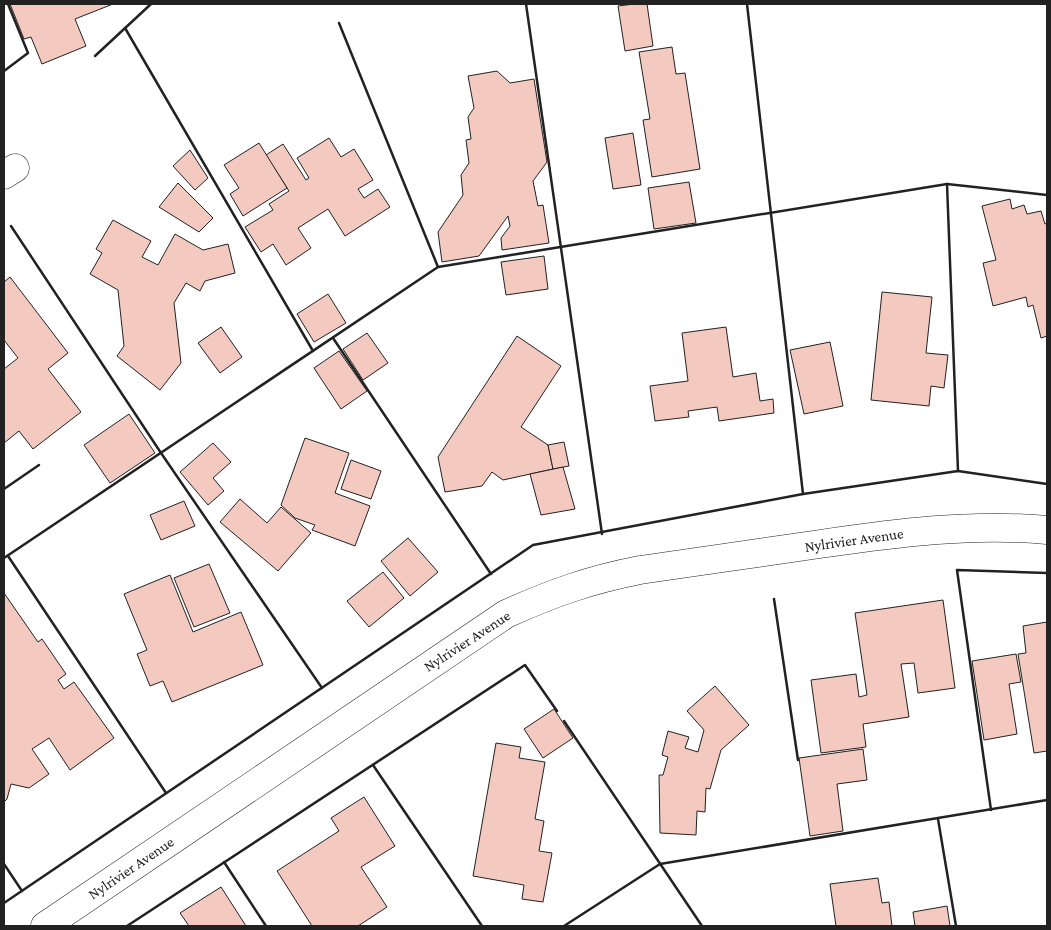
<svg xmlns="http://www.w3.org/2000/svg" width="1051" height="930" viewBox="0 0 1051 930" font-family="'Crimson Pro',serif">
	<style>
		.building { fill: #f3c9c0; stroke: #222 }
		.lines { fill: none; stroke-linecap: round; stroke-linejoin: round }
		.minor-casing { stroke: #222; stroke-width: 29 }
		.minor { stroke: #fff; stroke-width: 28 }
		.wall { stroke: #222; stroke-width: 2.5 }
		.labels { text-anchor: middle; dominant-baseline: central; stroke-width: 4; stroke-linejoin: round; paint-order: stroke }
		.street-label { font-size: 15px; fill: #222; stroke: #fff }
	</style>
	<rect width="100%" height="100%" fill="#fff"/>
	<g class="building">
		<path d="M 10,4 L 113,4 L 75,19 L 86,46 L 42,64 L 31,37 L 24,39 Z"/>
		<path d="M 634,4 L 647,4 L 653,46 L 625,51 L 618,6 Z"/>
		<path d="M 672,47 L 676,74 L 685,73 L 700,169 L 652,177 L 643,120 L 650,119 L 639,52 Z"/>
		<path d="M 497,71 L 510,83 L 534,79 L 547,162 L 533,181 L 538,206 L 543,205 L 549,243 L 502,250 L 501,238 L 510,226 L 508,216 L 479,256 L 442,262 L 438,232 L 463,195 L 461,175 L 469,163 L 466,140 L 471,139 L 468,117 L 474,108 L 468,76 Z"/>
		<path d="M 633,133 L 641,185 L 613,189 L 605,138 Z"/>
		<path d="M 329,138 L 341,157 L 354,149 L 373,180 L 358,189 L 364,198 L 378,189 L 390,207 L 345,236 L 328,209 L 298,228 L 311,248 L 286,265 L 273,244 L 261,252 L 245,227 L 273,210 L 269,204 L 289,191 L 266,155 L 283,144 L 306,180 L 309,178 L 297,158 Z"/>
		<path d="M 259,143 L 287,188 L 243,216 L 230,194 L 239,188 L 224,165 Z"/>
		<path d="M 190,150 L 208,178 L 195,190 L 173,166 Z"/>
		<path d="M 689,182 L 696,223 L 654,229 L 648,188 Z"/>
		<path d="M 178,183 L 213,218 L 199,232 L 159,207 Z"/>
		<path d="M 1010,199 L 1012,209 L 1024,205 L 1027,214 L 1041,211 L 1045,224 L 1047,223 L 1047,336 L 1041,338 L 1033,305 L 1028,307 L 1026,297 L 993,306 L 983,263 L 996,260 L 982,206 Z"/>
		<path d="M 113,220 L 151,241 L 142,257 L 158,265 L 175,234 L 203,250 L 228,244 L 235,273 L 205,281 L 200,291 L 186,283 L 174,303 L 181,363 L 160,390 L 117,356 L 124,346 L 118,290 L 90,274 L 102,253 L 96,249 Z"/>
		<path d="M 544,256 L 548,289 L 506,295 L 501,262 Z"/>
		<path d="M 10,277 L 68,353 L 48,369 L 81,412 L 33,449 L 19,431 L 4,443 L 4,369 L 18,358 L 4,340 L 4,282 Z"/>
		<path d="M 882,292 L 932,297 L 926,353 L 948,355 L 944,388 L 931,386 L 929,406 L 871,400 Z"/>
		<path d="M 328,294 L 346,323 L 314,342 L 297,314 Z"/>
		<path d="M 221,327 L 242,357 L 220,373 L 198,343 Z"/>
		<path d="M 726,327 L 733,377 L 756,373 L 760,401 L 773,399 L 774,413 L 719,421 L 717,407 L 688,411 L 689,417 L 655,421 L 650,386 L 688,381 L 682,333 Z"/>
		<path d="M 367,333 L 388,363 L 363,380 L 343,349 Z"/>
		<path d="M 517,336 L 561,366 L 521,427 L 548,445 L 553,469 L 503,480 L 492,472 L 482,486 L 445,492 L 438,457 Z"/>
		<path d="M 830,342 L 843,406 L 804,414 L 790,350 Z"/>
		<path d="M 339,351 L 367,391 L 341,409 L 314,368 Z"/>
		<path d="M 129,414 L 155,453 L 110,483 L 84,445 Z"/>
		<path d="M 305,438 L 349,453 L 335,493 L 370,506 L 355,546 L 312,530 L 315,525 L 295,518 L 281,505 Z"/>
		<path d="M 564,442 L 569,466 L 553,469 L 548,445 Z"/>
		<path d="M 213,443 L 231,462 L 213,478 L 224,491 L 208,505 L 180,472 Z"/>
		<path d="M 351,460 L 381,471 L 371,499 L 341,489 Z"/>
		<path d="M 563,467 L 575,509 L 541,515 L 530,474 Z"/>
		<path d="M 240,499 L 267,523 L 281,507 L 311,533 L 278,571 L 220,522 Z"/>
		<path d="M 184,501 L 195,526 L 161,540 L 150,515 Z"/>
		<path d="M 408,538 L 438,572 L 410,596 L 381,561 Z"/>
		<path d="M 209,564 L 230,613 L 194,627 L 174,578 Z"/>
		<path d="M 383,572 L 404,598 L 369,627 L 347,601 Z"/>
		<path d="M 170,575 L 193,632 L 241,612 L 263,665 L 172,702 L 163,681 L 150,686 L 137,654 L 147,650 L 124,594 Z"/>
		<path d="M 4,593 L 38,642 L 42,639 L 66,674 L 58,680 L 64,689 L 74,682 L 114,738 L 70,770 L 49,738 L 32,749 L 49,774 L 29,788 L 11,784 L 7,799 L 4,802 Z"/>
		<path d="M 943,600 L 955,688 L 918,693 L 914,663 L 901,664 L 909,717 L 863,724 L 866,747 L 821,753 L 811,680 L 856,674 L 859,697 L 867,695 L 855,613 Z"/>
		<path d="M 1047,622 L 1047,751 L 1034,753 L 1018,654 L 1026,653 L 1023,626 Z"/>
		<path d="M 1016,654 L 1021,682 L 1009,684 L 1017,734 L 984,740 L 972,661 Z"/>
		<path d="M 715,686 L 749,725 L 721,750 L 710,789 L 706,788 L 705,812 L 697,811 L 696,835 L 660,833 L 659,775 L 663,775 L 668,757 L 662,755 L 668,731 L 689,737 L 685,748 L 698,752 L 704,730 L 687,711 Z"/>
		<path d="M 554,709 L 573,738 L 543,758 L 524,729 Z"/>
		<path d="M 496,743 L 521,747 L 519,758 L 545,762 L 535,819 L 544,821 L 539,851 L 552,853 L 543,902 L 522,899 L 524,885 L 473,876 Z"/>
		<path d="M 863,749 L 867,780 L 837,784 L 843,831 L 810,836 L 799,758 Z"/>
		<path d="M 364,797 L 395,846 L 361,867 L 387,907 L 358,926 L 312,926 L 277,871 L 339,831 L 331,818 Z"/>
		<path d="M 878,878 L 882,903 L 889,902 L 892,926 L 836,926 L 830,884 Z"/>
		<path d="M 221,887 L 246,926 L 189,926 L 180,913 Z"/>
		<path d="M 947,906 L 950,926 L 915,926 L 913,912 Z"/>
	</g>
	<g class="lines">
		<g class="minor-casing">
			<g id="minor">
				<path d="M 4,175 L 15,168"/>
				<path d="M 45,926 L 506,614 C 553,593 589,580 640,570 C 700,561 760,553 820,544 C 896,533 971,523 1047,530"/>
			</g>
		</g>
		<use href="#minor" class="minor"/>
		<g class="wall">
			<path d="M 526,4 L 602,534"/>
			<path d="M 747,4 L 803,494"/>
			<path d="M 339,23 L 438,267"/>
			<path d="M 125,28 L 313,351"/>
			<path d="M 95,56 L 151,4"/>
			<path d="M 4,71 L 28,53 L 8,4"/>
			<path d="M 947,184 L 958,471"/>
			<path d="M 11,226 L 161,453 L 322,688"/>
			<path d="M 333,338 L 491,574"/>
			<path d="M 4,489 L 39,465"/>
			<path d="M 8,556 L 166,793"/>
			<path d="M 4,558 L 438,267 L 947,184 L 1047,195"/>
			<path d="M 774,599 L 798,760"/>
			<path d="M 564,721 L 702,926"/>
			<path d="M 373,765 L 482,926"/>
			<path d="M 991,810 L 957,570 L 1047,573"/>
			<path d="M 938,819 L 956,926"/>
			<path d="M 224,862 L 266,926"/>
			<path d="M 4,864 L 22,891"/>
			<path d="M 4,903 L 533,545 L 803,494 L 958,471 L 1047,484"/>
			<path d="M 127,926 L 525,665 L 557,711"/>
			<path d="M 564,926 L 660,864 L 1047,800"/>
		</g>
	</g>
	<g class="labels">
		<g class="street-label">
			<text transform="translate(854 540) rotate(-8)">Nylrivier Avenue</text>
			<text transform="translate(467 641) rotate(-33)">Nylrivier Avenue</text>
			<text transform="translate(131 868) rotate(-34)">Nylrivier Avenue</text>
		</g>
	</g>
	<rect width="1051" height="930" fill="none" stroke="#222222" stroke-width="10"/>
</svg>
